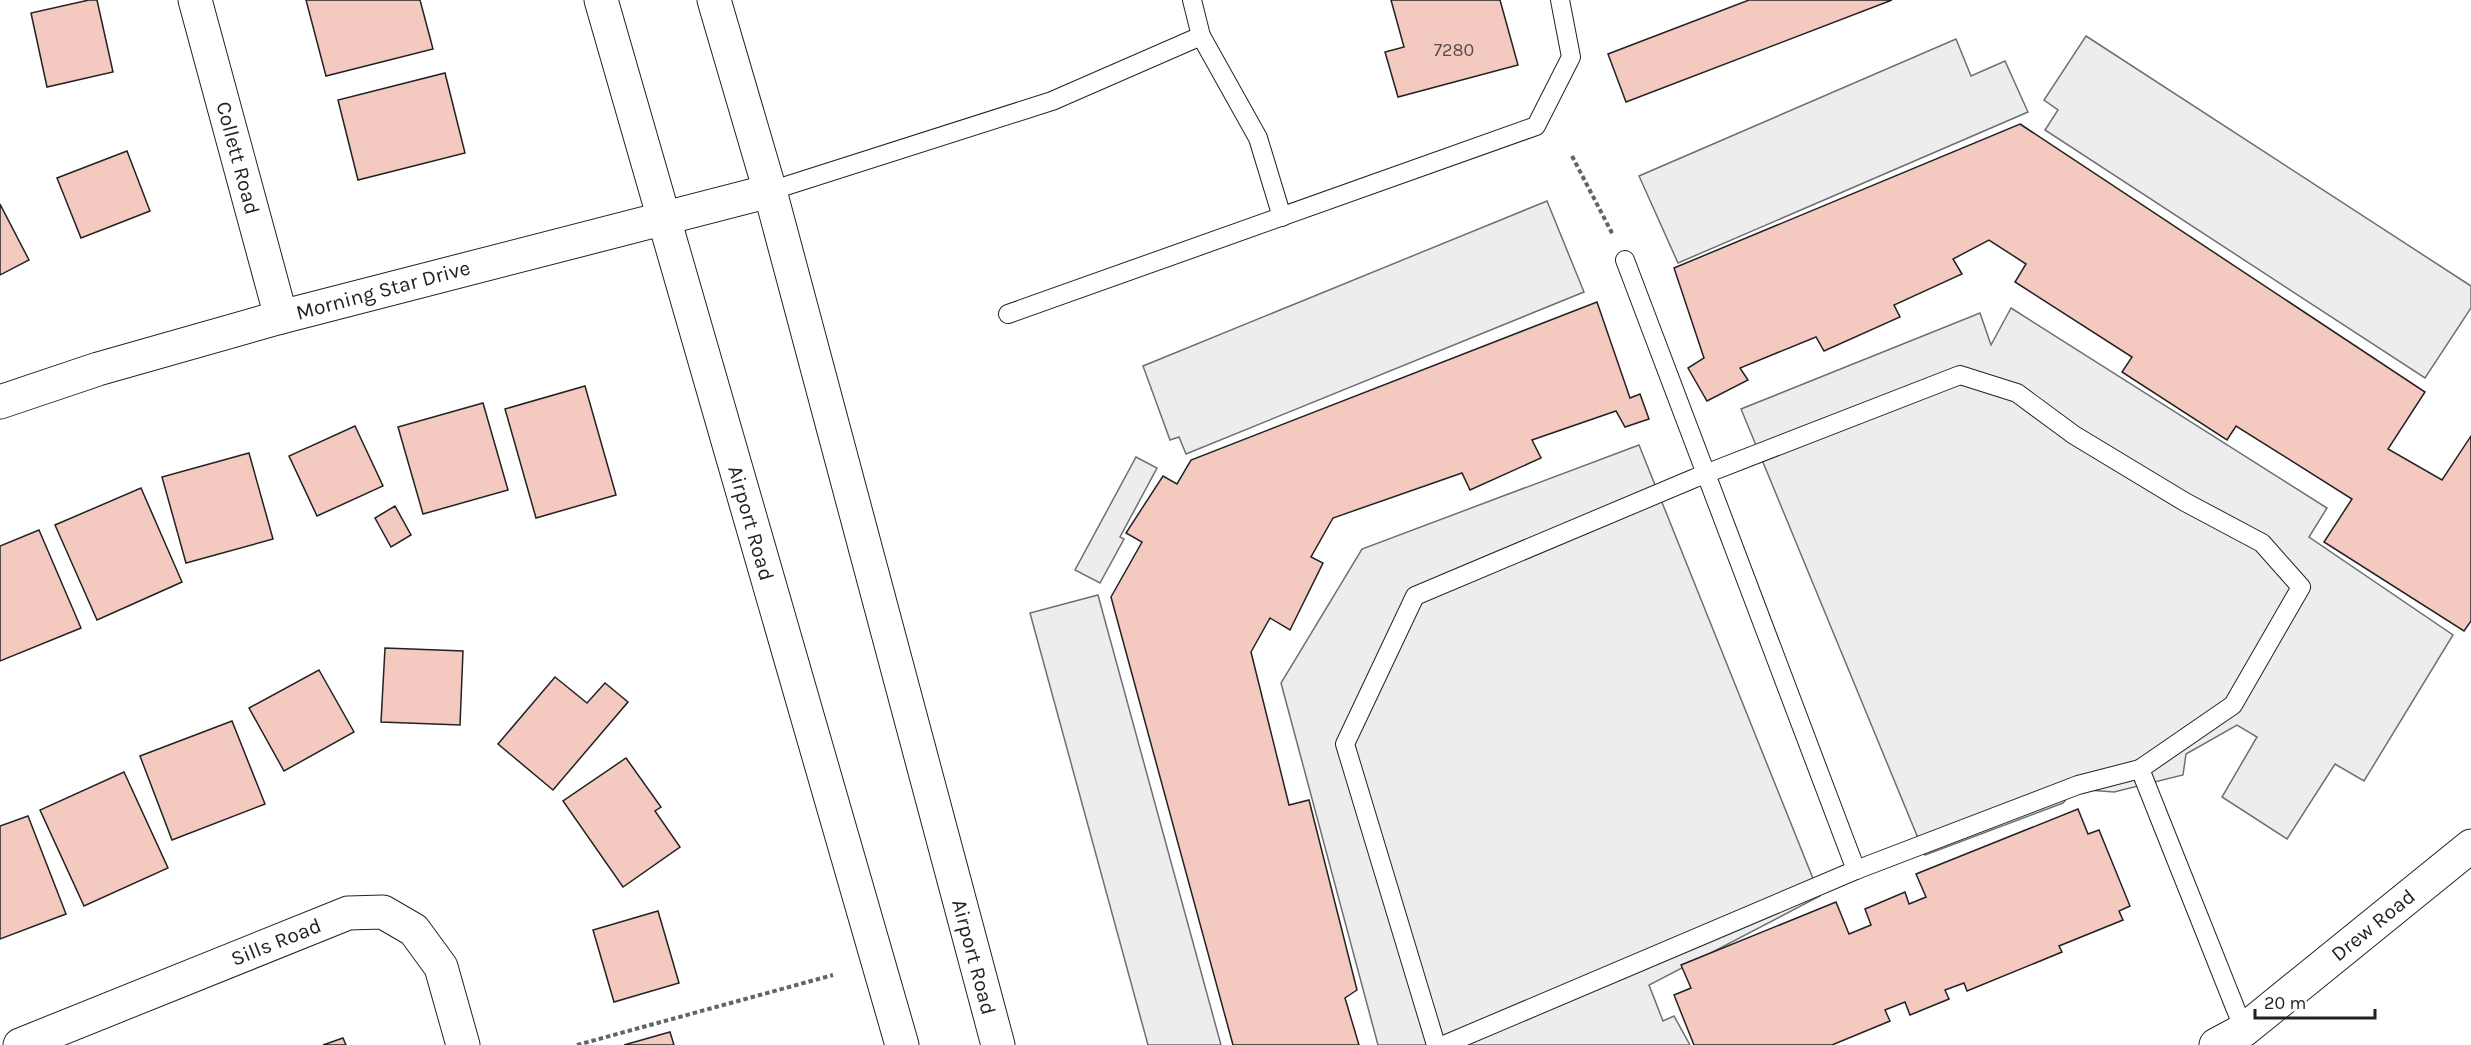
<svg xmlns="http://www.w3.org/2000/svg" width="2471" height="1045" viewBox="0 0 2471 1045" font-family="Karla,sans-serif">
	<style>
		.parking { fill: #ededed; stroke: #6f6f6f; stroke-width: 1.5 }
		.building { fill: #f3c9c0; stroke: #222; stroke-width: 1.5 }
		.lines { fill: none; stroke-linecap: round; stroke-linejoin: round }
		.lane-casing { stroke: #222; stroke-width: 20 }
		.street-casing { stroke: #222; stroke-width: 35 }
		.secondary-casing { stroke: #222; stroke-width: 35 }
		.path { stroke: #646464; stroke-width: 4; stroke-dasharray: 4.5 3; stroke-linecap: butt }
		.lane { stroke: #fff; stroke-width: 18 }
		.street { stroke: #fff; stroke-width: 33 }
		.secondary { stroke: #fff; stroke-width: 33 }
		.labels { text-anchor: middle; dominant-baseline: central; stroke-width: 4.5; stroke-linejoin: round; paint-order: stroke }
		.number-label { font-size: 18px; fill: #564c4a }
		.street-label { font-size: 21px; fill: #222; stroke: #fff }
	</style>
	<rect width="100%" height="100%" fill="#fff"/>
	<g class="parking">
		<path d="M 2086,36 L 2471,286 L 2471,308 L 2425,378 L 2045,130 L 2058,110 L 2044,100 Z"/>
		<path d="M 1956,39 L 1971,76 L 2005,61 L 2028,112 L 1678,263 L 1639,176 Z"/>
		<path d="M 1547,201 L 1584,292 L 1186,454 L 1179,437 L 1170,440 L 1143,366 Z"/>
		<path d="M 2011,308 L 2327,508 L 2309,537 L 2453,635 L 2364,781 L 2335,764 L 2287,839 L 2222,797 L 2257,737 L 2237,725 L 2186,754 L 2183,775 L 2114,792 L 2075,789 L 2063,803 L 1925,855 L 1741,409 L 1980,313 L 1991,345 Z"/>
		<path d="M 1639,445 L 1820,896 L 1649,985 L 1663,1021 L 1674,1016 L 1690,1045 L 1378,1045 L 1281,683 L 1362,549 Z"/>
		<path d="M 1136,457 L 1157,468 L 1120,537 L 1124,539 L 1100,583 L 1075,570 Z"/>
		<path d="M 1098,595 L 1221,1045 L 1148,1045 L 1030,613 Z"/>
	</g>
	<g class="building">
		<path d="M 89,0 L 97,0 L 113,72 L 47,87 L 31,13 Z"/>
		<path d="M 306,0 L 420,0 L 433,49 L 326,76 Z"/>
		<path d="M 1391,0 L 1500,0 L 1518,65 L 1398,97 L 1385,52 L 1404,47 Z"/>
		<path d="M 1749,0 L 1892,0 L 1626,102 L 1608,54 Z"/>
		<path d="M 445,73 L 465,153 L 358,180 L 338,100 Z"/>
		<path d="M 2020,124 L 2425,392 L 2388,449 L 2442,480 L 2471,436 L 2471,621 L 2464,631 L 2324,542 L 2352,499 L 2236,426 L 2227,440 L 2122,372 L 2132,357 L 2015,282 L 2026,264 L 1989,240 L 1953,259 L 1962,274 L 1894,305 L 1900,317 L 1824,351 L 1816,337 L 1740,368 L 1748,380 L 1707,401 L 1688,368 L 1704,358 L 1674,268 Z"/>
		<path d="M 127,151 L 150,211 L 81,238 L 57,178 Z"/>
		<path d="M 0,204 L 29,260 L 0,275 Z"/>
		<path d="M 1597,302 L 1630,398 L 1640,394 L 1649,419 L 1625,427 L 1616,411 L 1532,440 L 1541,458 L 1470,490 L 1462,473 L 1333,518 L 1311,557 L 1323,563 L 1290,630 L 1270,618 L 1251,652 L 1289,805 L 1309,800 L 1357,990 L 1345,998 L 1359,1045 L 1233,1045 L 1111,597 L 1142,542 L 1126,533 L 1163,476 L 1177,484 L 1191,460 Z"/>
		<path d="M 585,386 L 616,495 L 536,518 L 505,409 Z"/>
		<path d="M 483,403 L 508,490 L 423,514 L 398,427 Z"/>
		<path d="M 355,426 L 383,486 L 317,516 L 289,456 Z"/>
		<path d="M 249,453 L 273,539 L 186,563 L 162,477 Z"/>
		<path d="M 141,488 L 182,582 L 97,620 L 55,525 Z"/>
		<path d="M 395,506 L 411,535 L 391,547 L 375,518 Z"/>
		<path d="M 39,530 L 81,628 L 0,661 L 0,546 Z"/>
		<path d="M 385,648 L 463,651 L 460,725 L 381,722 Z"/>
		<path d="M 319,670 L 354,732 L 284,771 L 249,708 Z"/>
		<path d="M 555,677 L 587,703 L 605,683 L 628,702 L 553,790 L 498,744 Z"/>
		<path d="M 232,721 L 265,804 L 172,840 L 140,756 Z"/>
		<path d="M 626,758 L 661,807 L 655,811 L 680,847 L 623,887 L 563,801 Z"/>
		<path d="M 124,772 L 168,868 L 84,906 L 40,810 Z"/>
		<path d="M 2078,809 L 2088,834 L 2099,830 L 2130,906 L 2119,911 L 2123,920 L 2059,946 L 2062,952 L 1967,991 L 1964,983 L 1945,990 L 1949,999 L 1910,1015 L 1905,1002 L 1885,1010 L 1890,1021 L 1832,1045 L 1694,1045 L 1674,995 L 1691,988 L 1681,965 L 1836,902 L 1849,934 L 1871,925 L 1865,909 L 1905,892 L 1909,904 L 1926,897 L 1916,874 Z"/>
		<path d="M 28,816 L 66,914 L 0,939 L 0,826 Z"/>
		<path d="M 658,911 L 679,983 L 614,1002 L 593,930 Z"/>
		<path d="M 670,1032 L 674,1045 L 624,1045 Z"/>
		<path d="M 343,1038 L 346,1045 L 323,1045 Z"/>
	</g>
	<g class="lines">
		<g class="lane-casing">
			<g id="lane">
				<path d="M 1201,36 L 1258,138 L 1282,217"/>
				<path d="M 770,191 L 1052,101 L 1201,36 L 1192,0"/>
				<path d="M 1625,260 L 1856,870"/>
				<path d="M 1008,314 L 1536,126 L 1571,57 L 1560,0"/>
				<path d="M 1436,1045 L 1345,744 L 1415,596 L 1695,478 L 1960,375 L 2017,393 L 2074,435 L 2185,502 L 2262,543 L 2301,587 L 2233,705 L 2140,769"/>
				<path d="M 1444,1045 L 1856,870 L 2078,785 L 2140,769 L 2244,1030"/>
			</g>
		</g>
		<g class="street-casing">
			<g id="street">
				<path d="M 195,0 L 281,317"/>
				<path d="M 20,1045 L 348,913 L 383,912 L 414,930 L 441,967 L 463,1045"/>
				<path d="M 2216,1045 L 2244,1030 L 2471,846"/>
			</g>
		</g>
		<g class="secondary-casing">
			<g id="secondary">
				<path d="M 601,0 L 902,1045"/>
				<path d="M 714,0 L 770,191 L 998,1045"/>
				<path d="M 0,402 L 98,369 L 281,317 L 770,191"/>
			</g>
		</g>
		<g class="path">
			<path d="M 1572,156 L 1613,235"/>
			<path d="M 577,1045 L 833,975"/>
		</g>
		<use href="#lane" class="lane"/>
		<use href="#street" class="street"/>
		<use href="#secondary" class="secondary"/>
	</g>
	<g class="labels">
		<g class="number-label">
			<text x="1454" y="50">7280</text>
		</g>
		<g class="street-label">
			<text transform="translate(238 158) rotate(75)">Collett Road</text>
			<text transform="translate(383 290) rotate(-15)">Morning Star Drive</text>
			<text transform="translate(751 523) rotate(74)">Airport Road</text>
			<text transform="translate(2373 925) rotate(-39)">Drew Road</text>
			<text transform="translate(276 942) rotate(-22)">Sills Road</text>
			<text transform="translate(974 957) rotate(75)">Airport Road</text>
		</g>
	</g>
	<path d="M2255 1009v9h120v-9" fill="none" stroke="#222222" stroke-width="3"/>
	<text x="2264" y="1009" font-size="18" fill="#222222" stroke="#ffffff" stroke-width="4.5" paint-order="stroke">20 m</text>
</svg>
